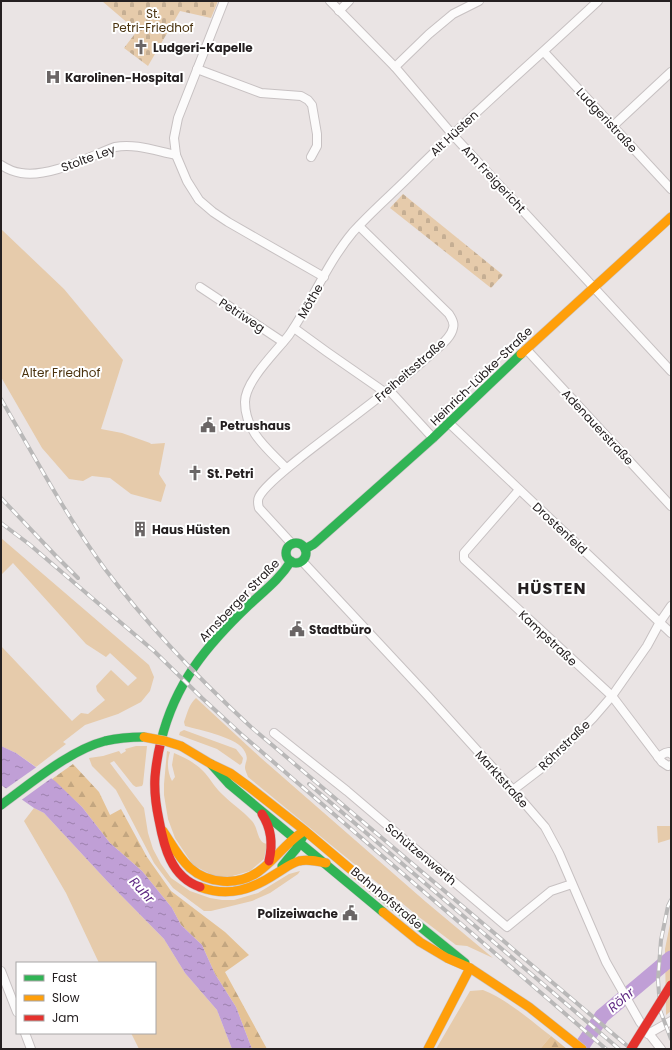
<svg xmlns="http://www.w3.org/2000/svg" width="672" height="1050" viewBox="0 0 672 1050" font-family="Poppins,sans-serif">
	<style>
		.green { fill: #e6cbab }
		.forest { fill: url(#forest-firs) }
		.cemetery { fill: url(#cemetery-stones) }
		.water { fill: url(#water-ripples) }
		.pier { fill: #eae4e4 }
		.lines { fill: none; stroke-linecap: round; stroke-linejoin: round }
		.river { stroke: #c09fd6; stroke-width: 15 }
		.street-casing { stroke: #c7c1c2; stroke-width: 10 }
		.fast-casing { stroke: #c7c1c2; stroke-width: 10 }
		.slow-casing { stroke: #c7c1c2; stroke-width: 10 }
		.jam-casing { stroke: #c7c1c2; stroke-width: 10 }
		.street { stroke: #fcfbfb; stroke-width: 8 }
		.fast { stroke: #30b455; stroke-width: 9 }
		.slow { stroke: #ff9f0a; stroke-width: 9 }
		.jam { stroke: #e5322d; stroke-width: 9 }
		.rail-casing { stroke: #b9b8b8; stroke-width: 4 }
		.rail { stroke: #fff; stroke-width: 2.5; stroke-dasharray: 8; stroke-linecap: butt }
		.slow-bridge-casing { stroke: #c7c1c2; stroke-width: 10; stroke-linecap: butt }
		.jam-bridge-casing { stroke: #c7c1c2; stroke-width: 10; stroke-linecap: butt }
		.slow-bridge { stroke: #ff9f0a; stroke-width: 9 }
		.jam-bridge { stroke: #e5322d; stroke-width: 9 }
		.labels { text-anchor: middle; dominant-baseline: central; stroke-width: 4; stroke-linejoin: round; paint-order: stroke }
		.park-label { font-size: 12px; fill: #4a320e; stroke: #fff }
		.poi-label { font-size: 12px; font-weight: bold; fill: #252021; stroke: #fff; text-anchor: start }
		.street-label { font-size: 12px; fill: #252021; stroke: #fff }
		.water-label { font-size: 13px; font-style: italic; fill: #5f2883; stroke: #fff }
		.district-label { font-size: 16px; font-weight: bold; letter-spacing: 1px; fill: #252021; stroke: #fff }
	</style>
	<defs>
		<pattern id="forest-firs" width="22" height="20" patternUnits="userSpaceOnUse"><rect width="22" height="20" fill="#e4c295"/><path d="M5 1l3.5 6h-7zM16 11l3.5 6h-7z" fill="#c3a680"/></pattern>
		<pattern id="cemetery-stones" width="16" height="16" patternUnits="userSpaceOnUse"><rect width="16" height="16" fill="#e6cbab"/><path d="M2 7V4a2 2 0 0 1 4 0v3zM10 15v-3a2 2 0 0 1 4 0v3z" fill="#c5ae93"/></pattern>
		<pattern id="water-ripples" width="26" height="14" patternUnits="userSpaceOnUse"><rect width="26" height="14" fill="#c09fd6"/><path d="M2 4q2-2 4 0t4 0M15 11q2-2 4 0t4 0" fill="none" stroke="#9c81ad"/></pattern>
	</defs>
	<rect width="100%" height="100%" fill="#eae4e4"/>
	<g class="green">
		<path d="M 1,229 L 64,289 L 123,360 L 101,429 L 122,433 L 150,443 L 151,444 L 165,443 L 159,474 L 166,485 L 161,502 L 131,494 L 110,478 L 92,476 L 83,481 L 69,479 L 42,448 L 1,377 Z"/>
		<path d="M 1,538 L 149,665 L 154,677 L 150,691 L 141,702 L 118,714 L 85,725 L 63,742 L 66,744 L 36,767 L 16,753 L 1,746 L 1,646 L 72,721 L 81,713 L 88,714 L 105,700 L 97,691 L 96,686 L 111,670 L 128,686 L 137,678 L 110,653 L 106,657 L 86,644 L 13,563 L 1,575 Z"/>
		<path d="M 196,698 L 261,758 L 426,902 L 493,958 L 467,946 L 456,945 L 419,917 L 248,777 C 247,774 245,770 245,768 C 245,761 249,760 245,752 C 240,738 200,730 185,726 L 184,722 C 187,714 189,704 196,698 Z"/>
		<path d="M 184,730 L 236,749 L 243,758 L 242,763 L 240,765 L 217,749 L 179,735 L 180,732 Z"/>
		<path d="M 136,746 L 147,746 L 143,784 L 142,786 L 136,787 L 133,785 L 114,761 L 110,763 L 144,808 L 148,833 L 153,849 L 161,864 L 171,878 L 190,891 L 210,898 L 222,900 L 234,900 L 258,893 L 289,874 L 300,871 L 298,874 L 270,893 L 252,901 L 211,911 L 204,911 L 173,888 L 154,863 L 116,790 L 92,766 L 89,758 L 103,756 L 119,751 L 121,754 L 126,751 L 125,749 Z"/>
		<path d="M 167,751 L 170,752 C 167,762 167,771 172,781 L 175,777 L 172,765 L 174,753 C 186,758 197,764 205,773 C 211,780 216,789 223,795 C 232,804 243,811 251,820 C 259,827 256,842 267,844 L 264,859 L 250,871 L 229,877 L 214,876 L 193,865 L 175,838 L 168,819 L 164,795 L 164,784 Z"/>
		<path d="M 34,808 L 44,813 L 107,881 L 164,939 L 185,973 L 217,1010 L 232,1049 L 139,1049 L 131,1033 L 155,1033 L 155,963 L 99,963 L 66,893 L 24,821 Z"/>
		<path d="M 657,826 L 671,826 L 671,839 L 658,843 Z"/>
		<path d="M 671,919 L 671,1011 L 666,1015 L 665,949 Z"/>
		<path d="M 483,990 C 508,1000 530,1020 551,1036 L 540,1049 L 436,1049 L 470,991 Z"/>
	</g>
	<g class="forest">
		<path d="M 73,764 L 99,792 L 110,815 L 121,809 L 147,857 L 171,891 L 225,932 L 249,955 L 225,972 L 267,1049 L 252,1049 L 236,1007 L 215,974 L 202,945 L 181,925 L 172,908 L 142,871 L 110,843 L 82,807 L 52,779 Z"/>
		<path d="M 551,1036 L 567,1049 L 540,1049 Z"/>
	</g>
	<g class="cemetery">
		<path d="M 102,1 L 218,1 L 211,18 L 180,11 L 148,66 L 124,48 L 137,31 Z"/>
		<path d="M 403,194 L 503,275 L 491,288 L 390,208 Z"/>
	</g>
	<path class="water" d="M 1,746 L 16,753 L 55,781 L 82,807 L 110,843 L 142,871 L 172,908 L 181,925 L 202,945 L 215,974 L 236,1007 L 252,1049 L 232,1049 L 217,1010 L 185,973 L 164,939 L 107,881 L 44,813 L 34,808 L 1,785 Z"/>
	<path class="pier" d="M 38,766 L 53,777 L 20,801 L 4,790 Z"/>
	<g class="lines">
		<path class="river" d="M 580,1049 L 602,1016 L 671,958"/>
		<g class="street-casing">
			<g id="street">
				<path d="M 224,1 L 178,118 L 174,138 L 176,155 L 187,181 L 199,200 L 213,212 L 228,222 L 324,277"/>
				<path d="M 330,1 L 395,67 L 452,134 L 671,371"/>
				<path d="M 339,11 L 349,1"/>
				<path d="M 544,52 L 671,189"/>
				<path d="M 395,67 L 429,34 L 453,14 L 479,1"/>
				<path d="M 197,69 L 261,93 L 301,96 L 308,100 L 312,105 L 317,134 L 317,146 L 311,157"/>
				<path d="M 613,126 L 671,72"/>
				<path d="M 1,165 C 7,169 14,172 21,173 C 49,178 88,157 115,147 C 135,143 156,151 176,155"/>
				<path d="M 200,287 L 283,342"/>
				<path d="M 294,328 L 327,352 L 386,393"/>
				<path d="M 526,349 L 671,506"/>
				<path d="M 389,390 L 433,438"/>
				<path d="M 449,423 L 671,633"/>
				<path d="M 286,468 C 268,449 245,432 245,402 C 245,381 276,352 289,335 C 312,302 327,263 353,232 C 371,212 392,194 411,175 C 471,115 536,59 598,1"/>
				<path d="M 519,490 L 464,553 L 464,559 L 612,696 L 662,762 L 668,766 L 671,765"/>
				<path d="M 292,544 L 259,508 C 258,504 257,501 259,497 C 264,486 291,465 301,457 C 344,423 389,392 430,355 C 437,348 451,339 453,328 C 455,322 451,318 449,314 L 359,226"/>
				<path d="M 302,561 L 427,695 L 513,790 L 545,827 L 559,853 L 606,962 L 640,1022 L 661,1049"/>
				<path d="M 274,733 L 347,791 L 507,927 L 551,891 L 572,884"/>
				<path d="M 658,757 L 665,753 L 669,752 L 671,754"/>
				<path d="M 513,790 L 547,764 L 593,718 L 612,696 L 647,646 L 660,622 L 671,606"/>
				<path d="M 1,971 L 17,1012"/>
				<path d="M 25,1033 L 31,1049"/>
				<path d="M 648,1034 L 671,1021"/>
			</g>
		</g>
		<g class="fast-casing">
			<g id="fast">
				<circle cx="296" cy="553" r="10"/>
				<path d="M 305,549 L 314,544 L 433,438 L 521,354"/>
				<path d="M 161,741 C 175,683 207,645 249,605 C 264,591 280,579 291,561"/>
				<path d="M 211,764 L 229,784 L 383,912"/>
				<path d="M 1,805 C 30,784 70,750 105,741 C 118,738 131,737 144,737"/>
				<path d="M 282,866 L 296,849 L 303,836"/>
				<path d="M 381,895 L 465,963"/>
			</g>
		</g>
		<g class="slow-casing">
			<g id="slow">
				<path d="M 521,354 L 671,217"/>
				<path d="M 181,746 L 211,764 L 230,773 L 248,786 L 304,830 L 381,895"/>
				<path d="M 163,831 C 171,843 179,858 190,868 C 208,884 238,886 258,872 C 274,861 285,844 301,833"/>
				<path d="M 200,887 C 229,898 253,889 277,873 C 284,869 291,863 299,861 C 308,859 317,861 326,863"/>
				<path d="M 383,912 L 420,942 L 447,958 L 470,968 L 529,1007 L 582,1049"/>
				<path d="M 428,1049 L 470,968"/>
			</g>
		</g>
		<g class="jam-casing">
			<g id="jam">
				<path d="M 161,741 C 158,753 156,765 155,777 C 154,792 156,806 159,820 C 164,847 171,877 200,887"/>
				<path d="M 262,814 C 272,829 273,844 269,861"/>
			</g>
		</g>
		<use href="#street" class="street"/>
		<use href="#fast" class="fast"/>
		<use href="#slow" class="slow"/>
		<use href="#jam" class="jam"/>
		<g class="rail-casing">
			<g id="rail">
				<path d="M 1,399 C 34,456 66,516 105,569 C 149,627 198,678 251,727 L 631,1049"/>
				<path d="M 1,498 L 56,556 L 78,578"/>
				<path d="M 1,523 L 29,544 L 154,651 L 202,698 L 241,734 L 606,1049"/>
				<path d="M 309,784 L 619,1049"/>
				<path d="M 671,900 L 668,906 L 661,940 L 658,979 L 660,1010 L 671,1039"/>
			</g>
		</g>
		<use href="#rail" class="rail"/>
		<g class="slow-bridge-casing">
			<path id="slow-bridge" d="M 144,737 L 165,741 L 181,746"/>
		</g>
		<g class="jam-bridge-casing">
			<path id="jam-bridge" d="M 631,1049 L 671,985"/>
		</g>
		<use href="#slow-bridge" class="slow-bridge"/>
		<use href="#jam-bridge" class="jam-bridge"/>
	</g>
	<defs>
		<g id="church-bare" transform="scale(1.2)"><path d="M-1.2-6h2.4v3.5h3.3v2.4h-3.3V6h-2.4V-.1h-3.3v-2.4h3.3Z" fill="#6a6565" stroke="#fff" stroke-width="2.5" paint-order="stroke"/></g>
		<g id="hospital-bare" transform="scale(1.2)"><path d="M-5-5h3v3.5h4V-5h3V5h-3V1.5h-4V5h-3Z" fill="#6a6565" stroke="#fff" stroke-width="2.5" paint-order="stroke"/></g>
		<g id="civic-bare" transform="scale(1.2)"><path d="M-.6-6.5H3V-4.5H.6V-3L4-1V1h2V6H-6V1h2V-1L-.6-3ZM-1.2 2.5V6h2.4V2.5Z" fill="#6a6565" stroke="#fff" stroke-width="2.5" paint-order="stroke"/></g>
		<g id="building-bare" transform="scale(1.2)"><path d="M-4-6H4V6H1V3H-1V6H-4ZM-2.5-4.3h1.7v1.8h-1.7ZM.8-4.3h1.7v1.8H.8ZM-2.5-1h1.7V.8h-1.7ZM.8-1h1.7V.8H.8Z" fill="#6a6565" stroke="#fff" stroke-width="2.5" paint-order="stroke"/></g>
	</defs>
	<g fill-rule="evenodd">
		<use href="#church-bare" x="141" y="47"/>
		<use href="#hospital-bare" x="53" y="77"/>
		<use href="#civic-bare" x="208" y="425"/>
		<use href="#church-bare" x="195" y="473"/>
		<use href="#building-bare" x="140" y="529"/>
		<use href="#civic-bare" x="297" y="629"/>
		<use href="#civic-bare" x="350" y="913"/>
	</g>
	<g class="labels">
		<g class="park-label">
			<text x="153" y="13">St.<tspan x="153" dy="14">Petri-Friedhof</tspan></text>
			<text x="61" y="372">Alter Friedhof</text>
		</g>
		<g class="poi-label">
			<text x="153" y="47">Ludgeri-Kapelle</text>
			<text x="65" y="77">Karolinen-Hospital</text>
			<text x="220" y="425">Petrushaus</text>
			<text x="207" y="473">St. Petri</text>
			<text x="152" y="529">Haus Hüsten</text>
			<text x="309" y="629">Stadtbüro</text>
			<text x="338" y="913" text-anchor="end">Polizeiwache</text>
		</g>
		<g class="street-label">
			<text transform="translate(607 120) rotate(47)">Ludgeristraße</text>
			<text transform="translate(454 133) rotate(-43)">Alt Hüsten</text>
			<text transform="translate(88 158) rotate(-20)">Stolte Ley</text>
			<text transform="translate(494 179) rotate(47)">Am Freigericht</text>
			<text transform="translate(310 301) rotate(-60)">Möthe</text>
			<text transform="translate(242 315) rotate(33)">Petriweg</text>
			<text transform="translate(410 370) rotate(-41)">Freiheitsstraße</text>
			<text transform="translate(481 376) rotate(-44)">Heinrich-Lübke-Straße</text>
			<text transform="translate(598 427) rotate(47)">Adenauerstraße</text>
			<text transform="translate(560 528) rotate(43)">Drostenfeld</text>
			<text transform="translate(239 600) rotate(-46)">Arnsberger Straße</text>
			<text transform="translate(548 638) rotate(43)">Kampstraße</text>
			<text transform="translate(564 745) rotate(-44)">Röhrstraße</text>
			<text transform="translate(502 779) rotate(48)">Marktstraße</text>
			<text transform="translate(421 854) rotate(40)">Schützenwerth</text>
			<text transform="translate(387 898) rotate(40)">Bahnhofstraße</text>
		</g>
		<g class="water-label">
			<text transform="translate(142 890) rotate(48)">Ruhr</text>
			<text transform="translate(621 1000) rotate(-40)">Röhr</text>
		</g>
		<g class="district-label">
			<text x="552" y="588">HÜSTEN</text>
		</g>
	</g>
	<rect width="672" height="1050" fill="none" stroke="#252021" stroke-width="4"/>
	<rect x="16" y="962" width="140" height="72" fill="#ffffff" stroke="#a8a6a6"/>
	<rect x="24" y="975" width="20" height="6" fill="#30b455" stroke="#a8a6a6"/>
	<text x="52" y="982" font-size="12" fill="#252021">Fast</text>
	<rect x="24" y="995" width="20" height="6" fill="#ff9f0a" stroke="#a8a6a6"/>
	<text x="52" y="1002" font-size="12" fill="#252021">Slow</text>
	<rect x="24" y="1015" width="20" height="6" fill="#e5322d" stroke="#a8a6a6"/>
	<text x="52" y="1022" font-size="12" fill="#252021">Jam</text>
</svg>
